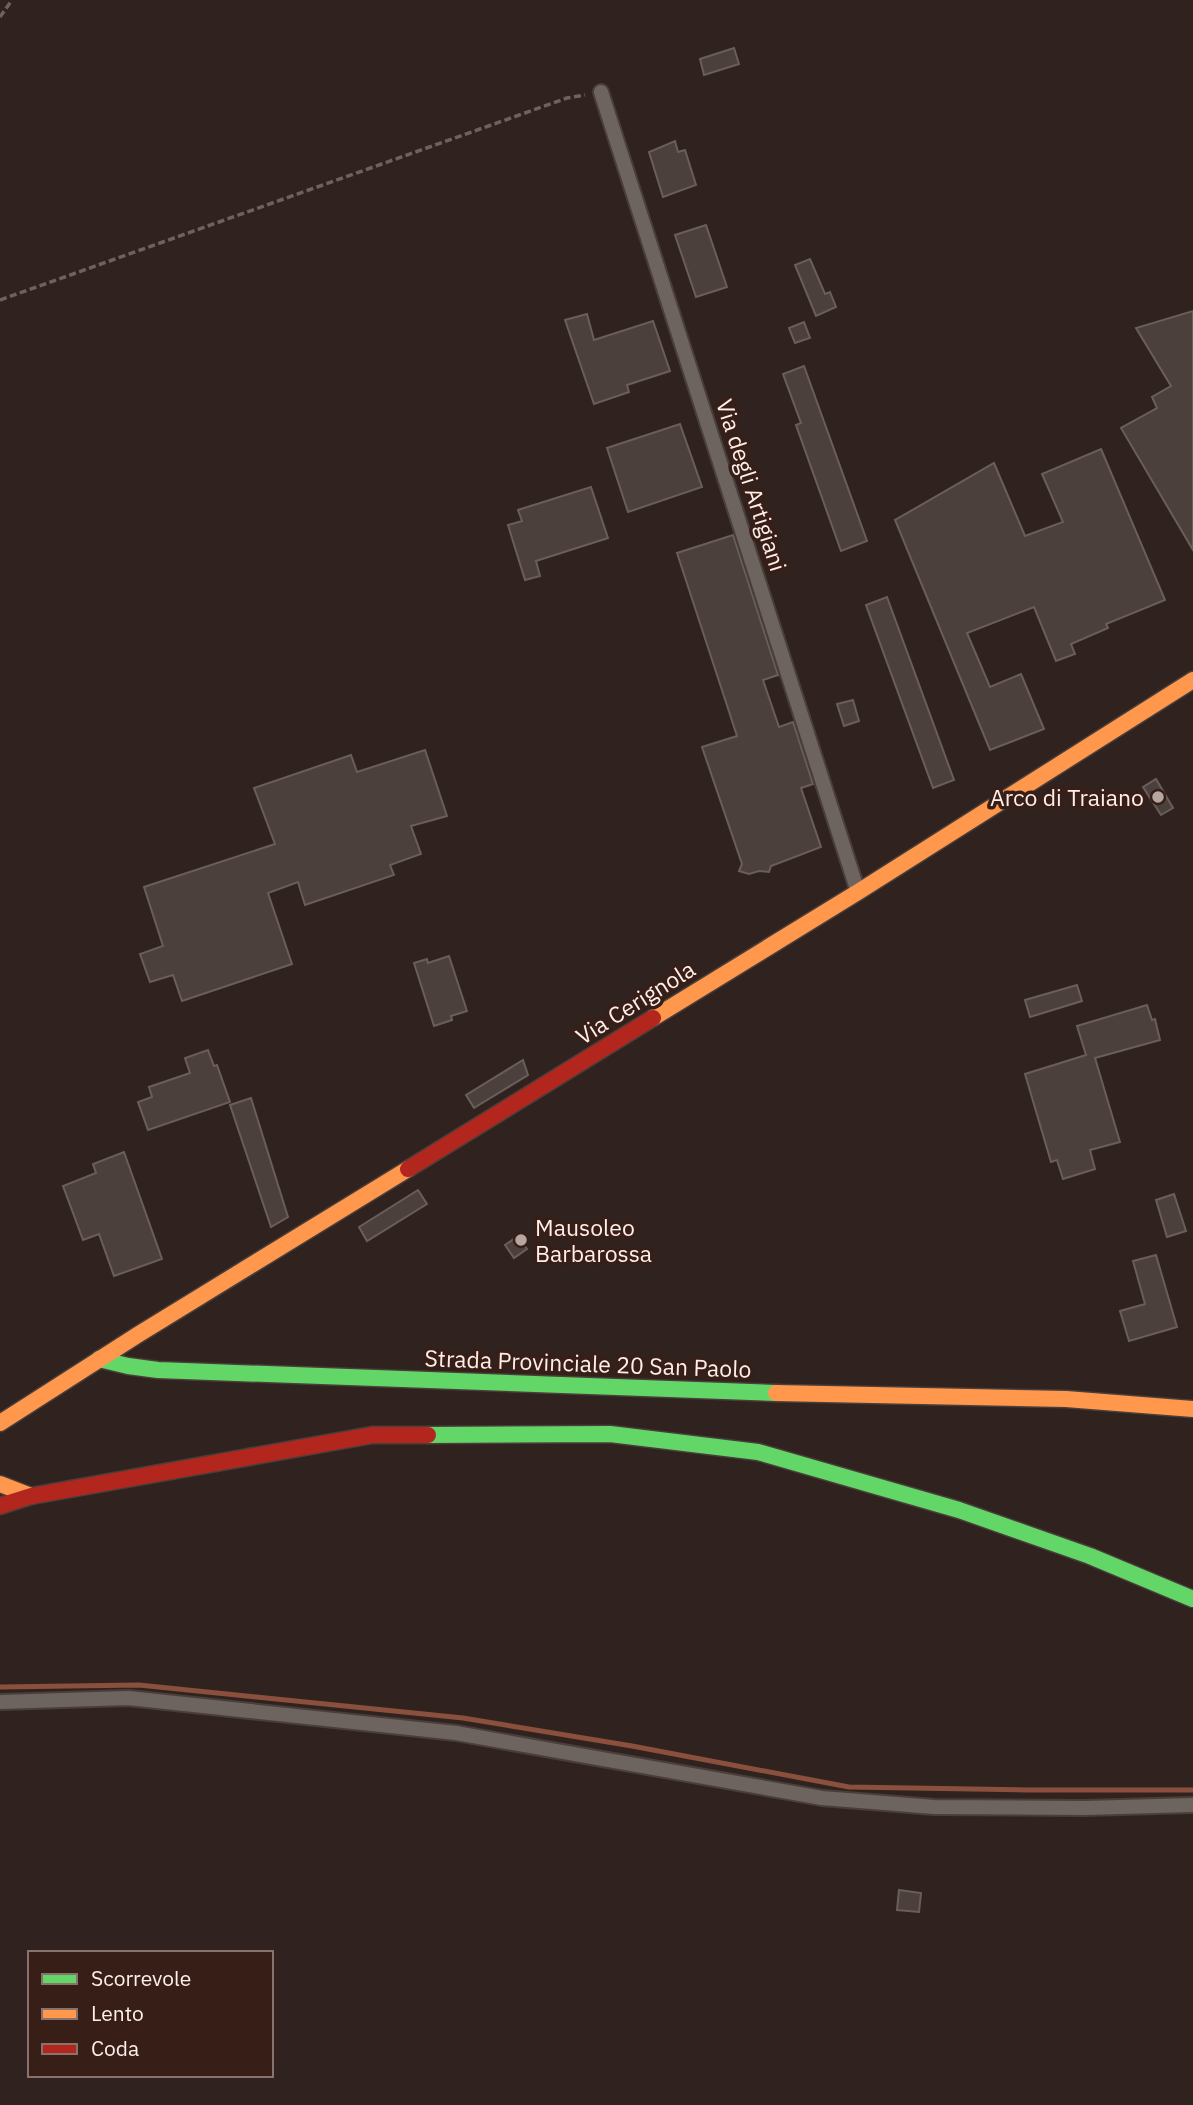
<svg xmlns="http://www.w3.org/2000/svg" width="1193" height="2105" viewBox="0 0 1193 2105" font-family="'IBM Plex Sans',sans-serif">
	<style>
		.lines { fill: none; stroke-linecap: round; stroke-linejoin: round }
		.stream { stroke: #8a503d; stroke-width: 5 }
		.building { fill: #4b403c; stroke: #6a5e5a; stroke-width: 2 }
		.street-casing { stroke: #493e3a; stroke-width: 18 }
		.fast-casing { stroke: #493e3a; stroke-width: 19 }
		.slow-casing { stroke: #493e3a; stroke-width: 19 }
		.jam-casing { stroke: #493e3a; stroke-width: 19 }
		.path { stroke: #6c6360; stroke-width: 3.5; stroke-dasharray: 7 3.5; stroke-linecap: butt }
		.street { stroke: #6d635f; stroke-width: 14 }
		.fast { stroke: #63d668; stroke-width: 16 }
		.slow { stroke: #ff974d; stroke-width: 16 }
		.jam { stroke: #b3261e; stroke-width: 16 }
		.poi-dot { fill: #b7a7a2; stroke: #371f18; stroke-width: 2.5 }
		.labels { text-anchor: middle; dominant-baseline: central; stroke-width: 7; stroke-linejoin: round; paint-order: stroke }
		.street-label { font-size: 23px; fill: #ffeee9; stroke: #371f18 }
		.poi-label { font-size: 23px; fill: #ffeee9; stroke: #371f18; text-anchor: end }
	</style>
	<rect width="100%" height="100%" fill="#30231f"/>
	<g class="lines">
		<path class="stream" d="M 0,1687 L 139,1685 L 463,1718 L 632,1746 L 849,1787 L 1028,1790 L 1193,1790"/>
	</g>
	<g class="building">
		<path d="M 734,48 L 739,64 L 704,75 L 700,59 Z"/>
		<path d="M 675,141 L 678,152 L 685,150 L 696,185 L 663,197 L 649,152 Z"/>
		<path d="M 706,225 L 727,287 L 696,297 L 675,235 Z"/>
		<path d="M 810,259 L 825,294 L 830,292 L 836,307 L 816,316 L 795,265 Z"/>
		<path d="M 1193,311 L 1193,550 L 1121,428 L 1157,408 L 1152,397 L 1171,386 L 1136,328 Z"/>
		<path d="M 587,314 L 594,340 L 653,321 L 670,371 L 627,385 L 629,392 L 594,404 L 565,320 Z"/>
		<path d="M 804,322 L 810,338 L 795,343 L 789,328 Z"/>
		<path d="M 804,366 L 867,541 L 841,551 L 796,425 L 801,423 L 783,374 Z"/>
		<path d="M 680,424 L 702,487 L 628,512 L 607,448 Z"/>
		<path d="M 1101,449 L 1165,600 L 1106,624 L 1108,628 L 1071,644 L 1075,654 L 1056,661 L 1034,607 L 967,633 L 990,687 L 1021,674 L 1044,729 L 990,750 L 895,520 L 994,463 L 1025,536 L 1063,522 L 1042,474 Z"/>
		<path d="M 591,487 L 608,538 L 536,561 L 540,576 L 525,580 L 508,525 L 522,521 L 518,510 Z"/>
		<path d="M 733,535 L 778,675 L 763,680 L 779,727 L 793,722 L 813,784 L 801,788 L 821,847 L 771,866 L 769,872 L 759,871 L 749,874 L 739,871 L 742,864 L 702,747 L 737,736 L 677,553 Z"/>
		<path d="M 887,597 L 954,780 L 933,788 L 866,605 Z"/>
		<path d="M 853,700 L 859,721 L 844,726 L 837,704 Z"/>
		<path d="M 425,750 L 447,816 L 411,826 L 421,854 L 390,865 L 394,875 L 305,905 L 298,882 L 268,893 L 292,964 L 182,1001 L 173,975 L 150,982 L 140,954 L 163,946 L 144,887 L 275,844 L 254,788 L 351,755 L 357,772 Z"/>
		<path d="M 1156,779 L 1173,808 L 1161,815 L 1143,787 Z"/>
		<path d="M 449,956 L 467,1011 L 451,1016 L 452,1020 L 434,1026 L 414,963 L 427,959 L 428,963 Z"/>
		<path d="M 1077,985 L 1082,1001 L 1030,1017 L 1025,1000 Z"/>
		<path d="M 1147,1005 L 1152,1020 L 1155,1019 L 1160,1040 L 1095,1058 L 1120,1142 L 1090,1150 L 1095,1169 L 1063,1179 L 1057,1160 L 1051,1162 L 1025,1074 L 1086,1055 L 1077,1026 Z"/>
		<path d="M 208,1050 L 214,1066 L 217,1065 L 230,1102 L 148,1130 L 138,1102 L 152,1097 L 149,1087 L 190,1073 L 185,1058 Z"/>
		<path d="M 523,1060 L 528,1075 L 474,1108 L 466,1095 Z"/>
		<path d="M 251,1098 L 288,1217 L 271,1227 L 230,1105 Z"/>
		<path d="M 124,1152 L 162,1259 L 114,1276 L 99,1234 L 83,1240 L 63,1186 L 96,1173 L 93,1164 Z"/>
		<path d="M 418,1190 L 427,1204 L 367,1241 L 359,1227 Z"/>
		<path d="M 1174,1194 L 1186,1231 L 1167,1237 L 1156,1200 Z"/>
		<path d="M 518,1236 L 527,1249 L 514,1258 L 505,1245 Z"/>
		<path d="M 1156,1255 L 1177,1327 L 1129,1341 L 1120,1311 L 1145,1304 L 1133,1261 Z"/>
		<path d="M 899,1890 L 921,1893 L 919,1912 L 897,1910 Z"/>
	</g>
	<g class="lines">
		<g class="street-casing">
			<g id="street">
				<path d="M 601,92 L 858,892"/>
				<path d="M 0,1702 L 128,1698 L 456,1733 L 822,1798 L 934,1807 L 1084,1808 L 1193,1805"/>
			</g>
		</g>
		<g class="fast-casing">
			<g id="fast">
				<path d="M 99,1359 L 128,1366 L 158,1370 L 776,1393"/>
				<path d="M 428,1435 L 610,1434 L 758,1452 L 959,1510 L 1090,1556 L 1193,1599"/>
			</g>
		</g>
		<g class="slow-casing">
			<g id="slow">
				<path d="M 653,1018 L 858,892 L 1193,680"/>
				<path d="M 776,1393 L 1066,1399 L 1193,1409"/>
				<path d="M 0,1423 L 139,1334 L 408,1169"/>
				<path d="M 0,1484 L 31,1496"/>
			</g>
		</g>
		<g class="jam-casing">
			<g id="jam">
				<path d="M 408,1169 L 653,1018"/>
				<path d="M 0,1506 L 31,1496 L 372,1435 L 428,1435"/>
			</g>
		</g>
		<g class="path">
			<path d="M 0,17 L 12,0"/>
			<path d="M 0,300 L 567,98 L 585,95"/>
		</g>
		<use href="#street" class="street"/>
		<use href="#fast" class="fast"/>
		<use href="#slow" class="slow"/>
		<use href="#jam" class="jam"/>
	</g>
	<g class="poi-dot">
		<circle cx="1158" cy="797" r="7"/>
		<circle cx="521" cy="1240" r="7"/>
	</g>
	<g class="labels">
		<g class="street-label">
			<text transform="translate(752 485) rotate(72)">Via degli Artigiani</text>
			<text transform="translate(635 1002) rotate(-32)">Via Cerignola</text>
			<text transform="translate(588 1363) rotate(2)">Strada Provinciale 20 San Paolo</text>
		</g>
		<g class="poi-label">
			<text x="1144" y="797">Arco di Traiano</text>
			<text x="535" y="1227" text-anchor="start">Mausoleo<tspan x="535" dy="26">Barbarossa</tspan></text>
		</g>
	</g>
	<rect x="28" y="1951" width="245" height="126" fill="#371f18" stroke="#87726c" stroke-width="2"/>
	<rect x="42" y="1974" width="35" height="10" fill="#63d668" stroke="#87726c" stroke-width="2"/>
	<text x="91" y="1986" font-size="21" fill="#ffeee9">Scorrevole</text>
	<rect x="42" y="2009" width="35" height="10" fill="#ff974d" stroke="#87726c" stroke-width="2"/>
	<text x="91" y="2021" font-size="21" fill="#ffeee9">Lento</text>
	<rect x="42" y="2044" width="35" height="10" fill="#b3261e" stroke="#87726c" stroke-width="2"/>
	<text x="91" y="2056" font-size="21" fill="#ffeee9">Coda</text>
</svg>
